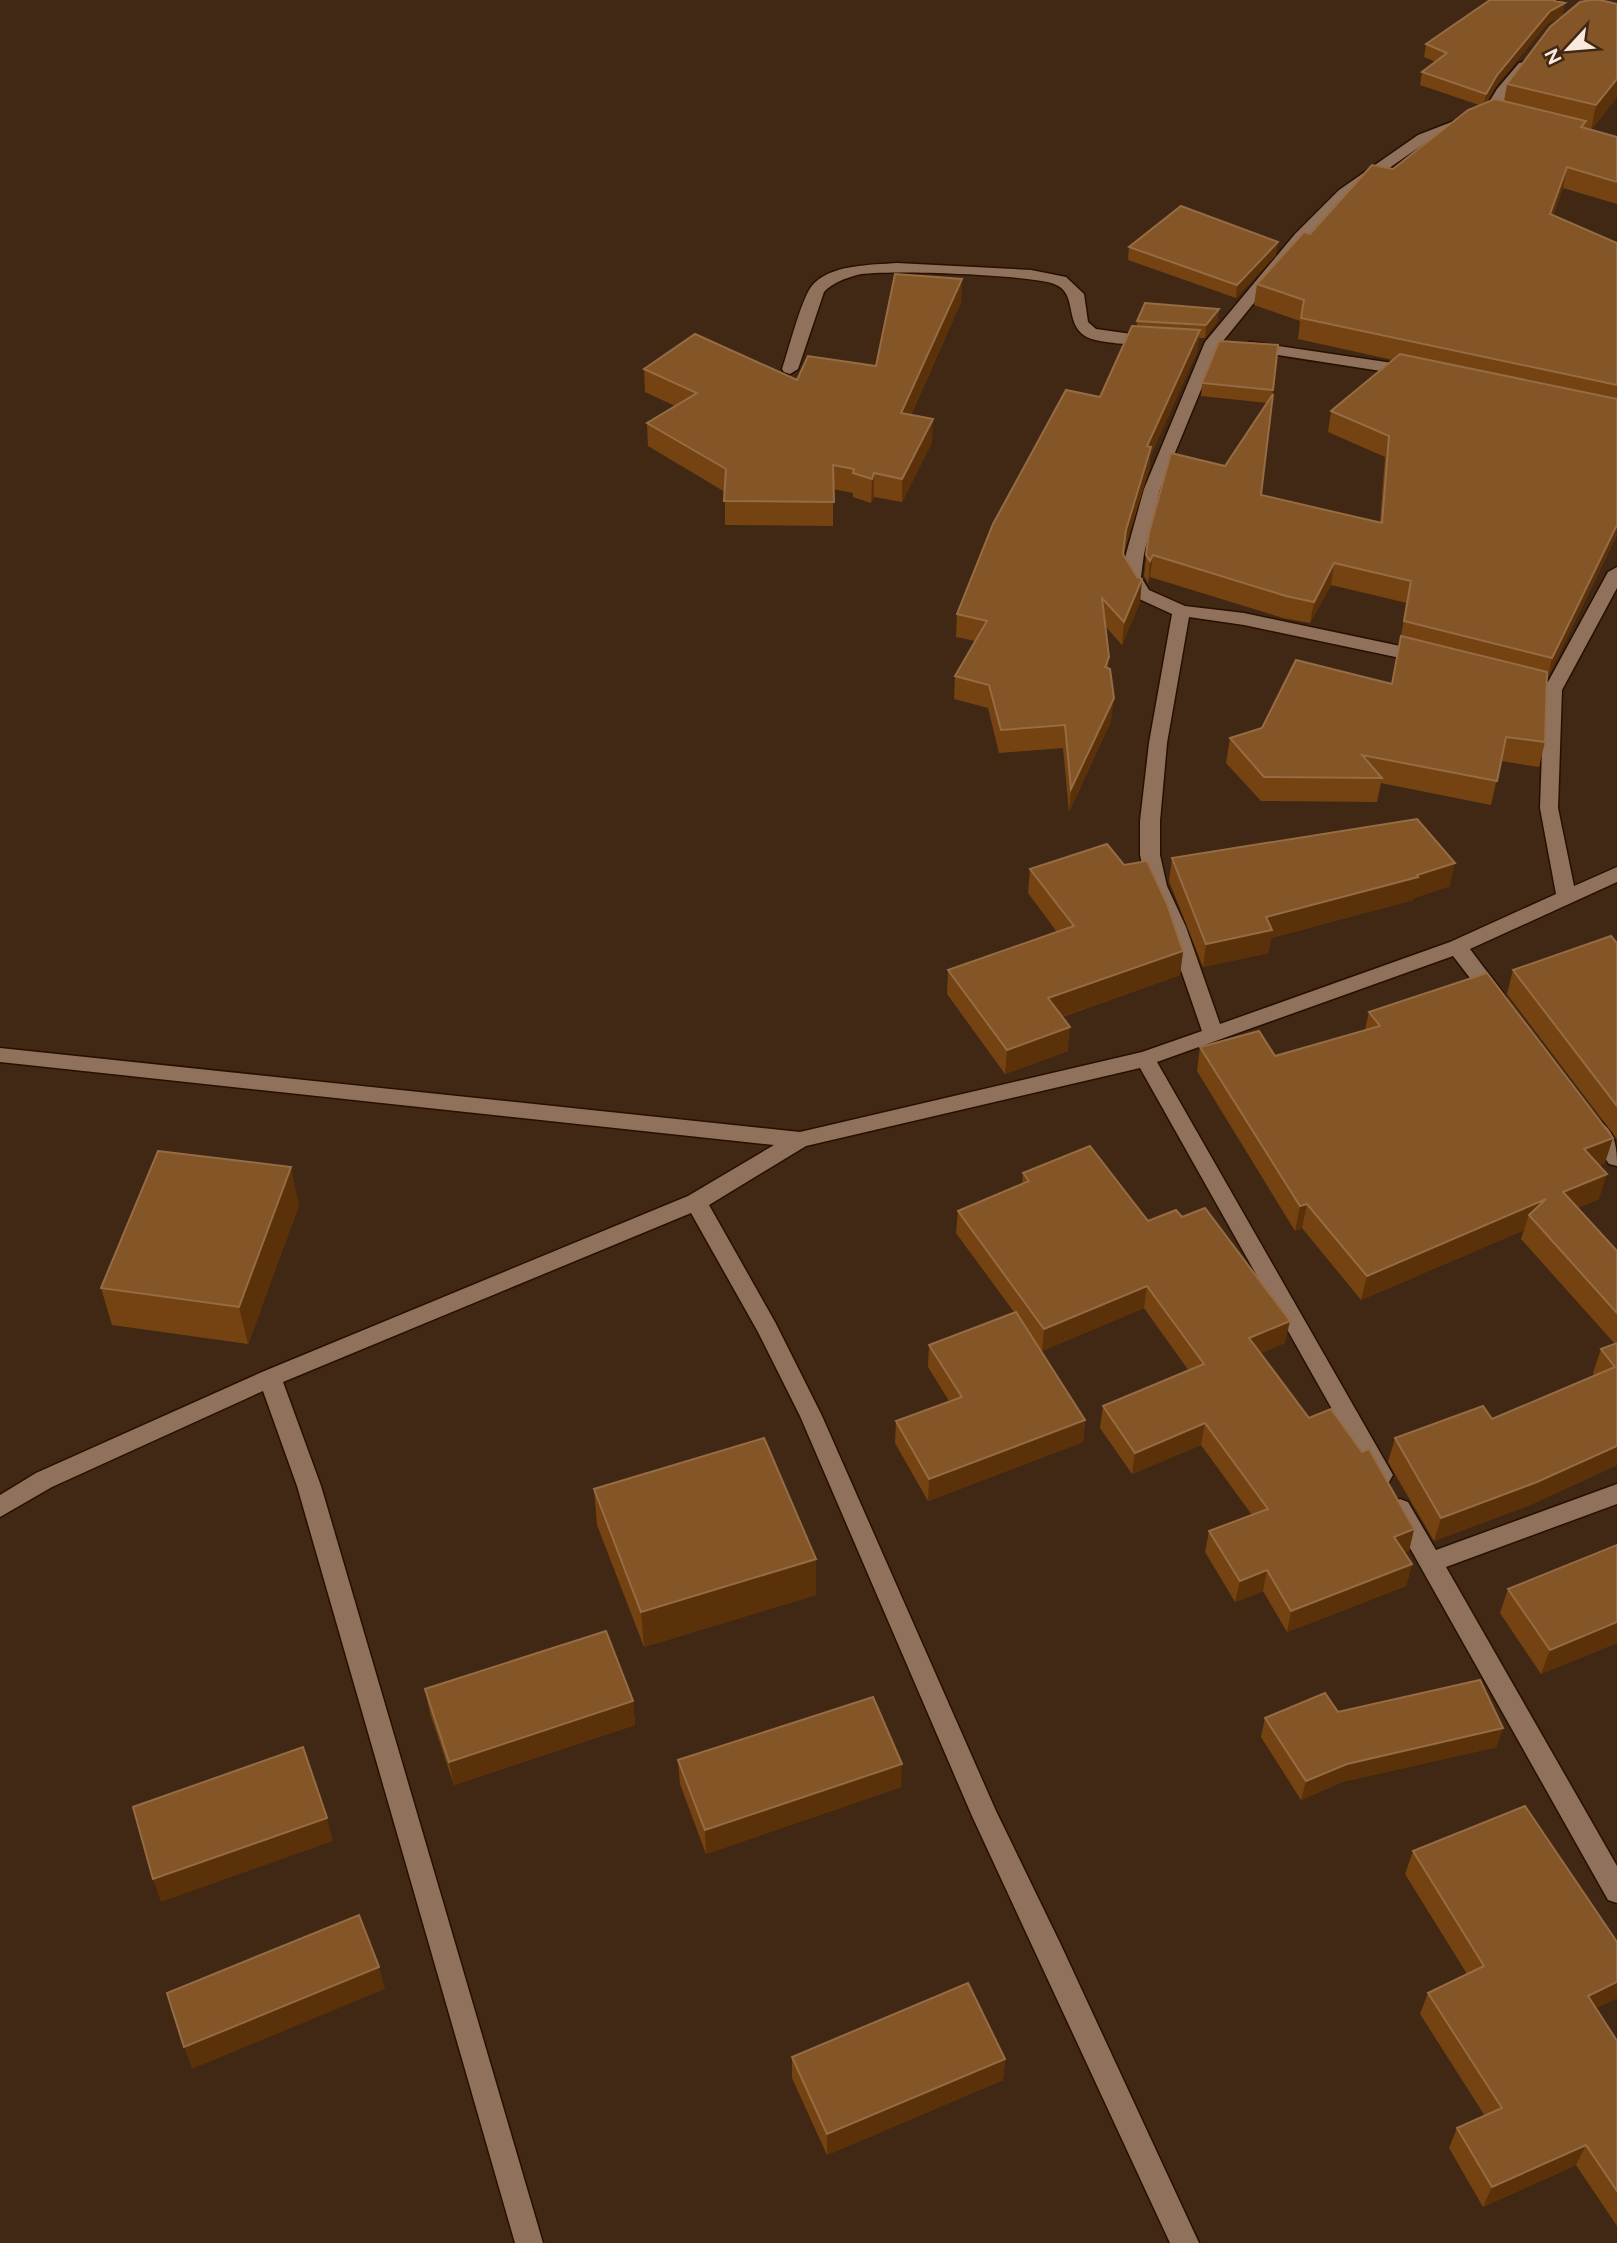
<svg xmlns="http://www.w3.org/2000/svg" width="1617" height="2243" viewBox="0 0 1617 2243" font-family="Raleway,sans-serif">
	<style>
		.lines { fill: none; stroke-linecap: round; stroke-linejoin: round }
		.minor-casing { stroke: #271000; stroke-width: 3 }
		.minor { fill: #8f715c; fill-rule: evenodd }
		.wall { fill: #754311 }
		.shaded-wall { fill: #5a3109 }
		.building { fill: #835527; stroke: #966c44; stroke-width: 2 }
	</style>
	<rect width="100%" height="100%" fill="#412814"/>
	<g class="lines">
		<g class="minor-casing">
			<g id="minor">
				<path d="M 1524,62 L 1531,66 L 1495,115 L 1428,141 L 1349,196 L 1305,240 L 1219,346 L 1160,489 L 1144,554 L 1141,577 L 1149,590 L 1185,606 L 1244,613 L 1424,651 L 1433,657 L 1424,663 L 1244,625 L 1189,617 L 1167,743 L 1160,821 L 1160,855 L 1167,886 L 1186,927 L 1220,1024 L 1450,942 L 1556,894 L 1540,808 L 1544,693 L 1514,684 L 1511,680 L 1520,674 L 1548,682 L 1608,572 L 1617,567 L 1617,588 L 1562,690 L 1558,808 L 1574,886 L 1617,867 L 1617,882 L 1470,949 L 1503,993 L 1506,998 L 1503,1003 L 1496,1005 L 1489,1003 L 1453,956 L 1157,1062 L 1393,1475 L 1389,1482 L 1381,1485 L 1373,1482 L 1140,1068 L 806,1146 L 709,1205 L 775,1322 L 822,1416 L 996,1811 L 1061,1945 L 1199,2243 L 1170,2243 L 972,1816 L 800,1416 L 758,1332 L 691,1213 L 283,1382 L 321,1486 L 543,2243 L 515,2243 L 297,1486 L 263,1391 L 52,1487 L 0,1517 L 0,1495 L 36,1473 L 262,1372 L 688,1196 L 774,1145 L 0,1062 L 0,1048 L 800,1132 L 1142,1052 L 1202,1031 L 1166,927 L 1147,886 L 1140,855 L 1140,821 L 1149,743 L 1172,614 L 1137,598 L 1123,577 L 1126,554 L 1144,489 L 1205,342 L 1295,234 L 1339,190 L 1418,135 L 1485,109 L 1497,89 L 1519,63 Z"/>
				<path d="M 897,263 L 1031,270 L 1066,277 L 1084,294 L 1088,322 L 1096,329 L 1153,337 L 1161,342 L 1153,347 C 1136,344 1098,344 1085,336 C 1064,323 1078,292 1054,284 C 1033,275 881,269 857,275 C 846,278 832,283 824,292 L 798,369 L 790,374 L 784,372 L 782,369 C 789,349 800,303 811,287 C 828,264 872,265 897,263 Z"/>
				<path d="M 1251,342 L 1413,366 L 1421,371 L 1413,376 L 1245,350 L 1243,347 L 1245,344 Z"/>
				<path d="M 1594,1119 C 1615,1126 1617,1147 1617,1166 L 1609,1164 L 1583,1127 L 1587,1121 Z"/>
				<path d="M 1617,1484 L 1617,1504 L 1446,1567 L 1617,1866 L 1617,1903 L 1608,1900 L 1388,1509 L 1392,1502 L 1400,1499 L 1408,1502 L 1436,1550 Z"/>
			</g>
		</g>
		<use href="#minor" class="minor"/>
	</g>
	<g class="wall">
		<path d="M 1557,1 L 1565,3 L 1562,16 L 1548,23 L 1495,87 L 1486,103 L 1504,101 L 1507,84 L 1617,97 L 1591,130 L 1617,137 L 1617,204 L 1563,188 L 1553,215 L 1617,243 L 1617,535 L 1547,679 L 1545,742 L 1539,767 L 1501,761 L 1491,805 L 1381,783 L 1377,802 L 1261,801 L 1226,763 L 1230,738 L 1392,684 L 1407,603 L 1331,585 L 1310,623 L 1283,618 L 1150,577 L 1148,583 L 1144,576 L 1149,533 L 1225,466 L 1267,403 L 1201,396 L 1202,383 L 1278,345 L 1261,495 L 1380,522 L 1385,457 L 1328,432 L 1331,411 L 1393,360 L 1298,339 L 1300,321 L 1254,305 L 1257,284 L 1310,234 L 1393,169 L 1479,105 L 1420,85 L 1422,72 L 1436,62 L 1424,57 L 1426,44 Z"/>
		<path d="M 1129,247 L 1276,255 L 1236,298 L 1128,260 Z"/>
		<path d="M 962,279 L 961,302 L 911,415 L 932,442 L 902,502 L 874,497 L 871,503 L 853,497 L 853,493 L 833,489 L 833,526 L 725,525 L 725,492 L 648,446 L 647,423 L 675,406 L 645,392 L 644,369 L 797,380 L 876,366 Z"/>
		<path d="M 1219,309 L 1217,322 L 1205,338 L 1199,338 L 1197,352 L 1150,457 L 1149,470 L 1123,555 L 1137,577 L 1142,579 L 1140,602 L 1122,645 L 1106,627 L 1109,657 L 1108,668 L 1111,721 L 1069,812 L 1063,748 L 999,753 L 988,708 L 954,699 L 955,676 L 975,641 L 956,637 L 957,614 L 1100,397 L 1137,326 L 1137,321 Z"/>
		<path d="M 1172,858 L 1450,886 L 1414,898 L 1413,900 L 1271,938 L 1268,953 L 1203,967 L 1169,881 Z"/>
		<path d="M 1030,869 L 1183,951 L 1180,975 L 1062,1017 L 1068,1051 L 1005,1074 L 947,994 L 948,970 L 1057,932 L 1028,893 Z"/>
		<path d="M 1617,943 L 1617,1139 L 1507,994 L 1513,970 Z"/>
		<path d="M 1369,1012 L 1605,1163 L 1599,1165 L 1599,1199 L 1577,1208 L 1617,1251 L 1617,1465 L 1530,1505 L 1434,1541 L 1388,1462 L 1395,1438 L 1492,1419 L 1594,1375 L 1593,1373 L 1601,1349 L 1615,1344 L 1521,1239 L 1524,1230 L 1361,1300 L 1302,1228 L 1295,1231 L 1197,1071 L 1200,1047 L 1275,1056 L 1365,1030 Z"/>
		<path d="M 1023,1173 L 1148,1221 L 1285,1343 L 1261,1353 L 1309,1418 L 1414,1529 L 1409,1551 L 1404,1552 L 1412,1564 L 1406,1586 L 1287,1632 L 1263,1591 L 1235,1602 L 1205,1552 L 1209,1531 L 1252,1515 L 1201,1445 L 1132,1474 L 1100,1428 L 1103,1406 L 1189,1371 L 1144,1308 L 1042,1351 L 1035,1342 L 1085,1420 L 1083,1442 L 928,1501 L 895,1443 L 896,1421 L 949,1401 L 928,1367 L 929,1345 L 1014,1312 L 956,1233 L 958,1211 L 1022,1184 Z"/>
		<path d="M 299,1205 L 248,1344 L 112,1325 L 101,1288 Z"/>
		<path d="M 594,1489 L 816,1595 L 644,1647 L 597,1525 Z"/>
		<path d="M 1617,1545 L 1617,1643 L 1541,1674 L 1500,1613 L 1508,1589 Z"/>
		<path d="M 425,1689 L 633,1701 L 635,1725 L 454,1785 L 430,1713 Z"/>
		<path d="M 1338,1712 L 1497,1747 L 1342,1782 L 1301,1800 L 1261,1737 L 1265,1718 Z"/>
		<path d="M 678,1760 L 901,1787 L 706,1854 L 680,1784 Z"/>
		<path d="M 1413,1851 L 1617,1942 L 1617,1998 L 1596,2008 L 1617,2041 L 1617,2226 L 1576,2165 L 1483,2207 L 1449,2148 L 1457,2128 L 1485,2116 L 1420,2014 L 1428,1993 L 1467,1974 L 1405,1874 Z"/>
		<path d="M 792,2057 L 1005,2059 L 1003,2080 L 827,2155 L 792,2078 Z"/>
	</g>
	<g class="shaded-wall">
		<path d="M 1555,0 L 1557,0 L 1555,8 L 1565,3 L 1562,16 L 1548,23 L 1495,87 L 1483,107 L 1486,94 L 1497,75 Z"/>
		<path d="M 1617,79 L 1617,97 L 1591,130 L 1596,105 Z"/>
		<path d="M 1567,167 L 1563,188 L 1546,235 L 1550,214 Z"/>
		<path d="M 1278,242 L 1276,255 L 1236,298 L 1237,285 Z"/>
		<path d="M 962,279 L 961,302 L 901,437 L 901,413 Z"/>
		<path d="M 1219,309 L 1217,322 L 1205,338 L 1206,325 Z"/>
		<path d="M 1200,330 L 1197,352 L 1150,457 L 1149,470 L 1123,553 L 1120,577 L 1126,530 L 1147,446 Z"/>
		<path d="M 933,419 L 932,442 L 902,502 L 902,479 Z"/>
		<path d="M 874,473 L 874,497 L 871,503 L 872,479 Z"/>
		<path d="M 1617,525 L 1617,535 L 1547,680 L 1552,658 Z"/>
		<path d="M 1153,555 L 1150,577 L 1148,583 L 1150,561 Z"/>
		<path d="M 1334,563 L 1331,585 L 1310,623 L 1314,602 Z"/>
		<path d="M 1142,579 L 1140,602 L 1122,645 L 1124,622 Z"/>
		<path d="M 1114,698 L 1111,721 L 1069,812 L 1071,789 Z"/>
		<path d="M 1455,863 L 1450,886 L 1414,898 L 1413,900 L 1271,938 L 1268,953 L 1203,967 L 1206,944 L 1266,917 L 1417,875 Z"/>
		<path d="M 1183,951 L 1180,975 L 1046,1022 L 1048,998 Z"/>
		<path d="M 1070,1027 L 1068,1051 L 1005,1074 L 1007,1050 Z"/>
		<path d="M 1613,1138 L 1605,1163 L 1577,1174 L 1584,1149 Z"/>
		<path d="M 291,1167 L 299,1205 L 248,1344 L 239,1307 Z"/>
		<path d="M 1607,1174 L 1599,1199 L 1556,1217 L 1563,1192 Z"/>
		<path d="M 1546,1199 L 1529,1215 L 1524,1230 L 1361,1300 L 1367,1276 Z"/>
		<path d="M 1307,1204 L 1302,1228 L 1295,1231 L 1300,1206 Z"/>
		<path d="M 1147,1286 L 1144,1308 L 1042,1351 L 1044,1329 Z"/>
		<path d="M 1290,1321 L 1285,1343 L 1245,1360 L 1249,1338 Z"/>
		<path d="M 1085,1420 L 1083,1442 L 928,1501 L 929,1479 Z"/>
		<path d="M 1205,1423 L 1201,1445 L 1132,1474 L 1135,1453 Z"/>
		<path d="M 1617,1446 L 1617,1465 L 1530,1505 L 1434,1541 L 1441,1518 Z"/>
		<path d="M 1414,1529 L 1409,1551 L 1388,1558 L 1394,1537 Z"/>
		<path d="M 816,1559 L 816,1595 L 644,1647 L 641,1612 Z"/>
		<path d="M 1412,1564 L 1406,1586 L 1287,1632 L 1291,1611 Z"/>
		<path d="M 1267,1570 L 1263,1591 L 1235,1602 L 1240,1581 Z"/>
		<path d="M 1617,1622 L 1617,1643 L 1541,1674 L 1550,1650 Z"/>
		<path d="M 633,1701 L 635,1725 L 454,1785 L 449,1762 Z"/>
		<path d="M 1503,1728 L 1497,1747 L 1342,1782 L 1301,1800 L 1306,1781 L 1347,1764 Z"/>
		<path d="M 902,1764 L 901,1787 L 706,1854 L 705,1830 Z"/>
		<path d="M 327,1818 L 333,1841 L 161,1902 L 153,1879 Z"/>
		<path d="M 379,1967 L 385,1989 L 192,2069 L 184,2047 Z"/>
		<path d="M 1617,1982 L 1617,1998 L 1578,2017 L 1588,1996 Z"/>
		<path d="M 1005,2059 L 1003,2080 L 827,2155 L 827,2134 Z"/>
		<path d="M 1586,2145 L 1576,2165 L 1483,2207 L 1492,2187 Z"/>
	</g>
	<g class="building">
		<path d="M 1490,0 L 1555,0 L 1555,1 L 1565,3 L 1550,11 L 1497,75 L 1486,94 L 1422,72 L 1447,53 L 1426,44 Z"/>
		<path d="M 1590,0 L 1600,0 L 1617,4 L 1617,79 L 1596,105 L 1507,84 L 1550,27 L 1580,2 Z"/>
		<path d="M 1495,99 L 1586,121 L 1581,127 L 1617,137 L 1617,182 L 1567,167 L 1550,214 L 1617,243 L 1617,385 L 1301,318 L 1304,300 L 1257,284 L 1304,232 L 1310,234 L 1372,165 L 1393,169 L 1468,110 Z"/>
		<path d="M 1181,206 L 1278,242 L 1237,285 L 1129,247 Z"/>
		<path d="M 895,274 L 962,279 L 901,413 L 933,419 L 902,479 L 874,473 L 872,479 L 853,473 L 854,469 L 833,465 L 834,502 L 724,501 L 726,469 L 647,423 L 697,393 L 644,369 L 695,334 L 797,380 L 808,356 L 876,366 Z"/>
		<path d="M 1145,303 L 1219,309 L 1206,325 L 1137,321 Z"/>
		<path d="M 1132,326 L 1200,330 L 1147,446 L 1151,447 L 1126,530 L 1123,554 L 1137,577 L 1142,579 L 1124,622 L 1102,598 L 1109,657 L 1105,667 L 1110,669 L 1114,698 L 1071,789 L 1065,725 L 1001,730 L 989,685 L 955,676 L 987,621 L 957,614 L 993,524 L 1066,390 L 1100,397 Z"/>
		<path d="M 1219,341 L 1278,345 L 1273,390 L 1202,383 Z"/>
		<path d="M 1400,354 L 1617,399 L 1617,525 L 1552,658 L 1404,621 L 1411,581 L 1334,563 L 1314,602 L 1286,596 L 1153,555 L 1150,561 L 1146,555 L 1149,533 L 1171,453 L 1225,466 L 1273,394 L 1261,495 L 1382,523 L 1389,436 L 1331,411 Z"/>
		<path d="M 1401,636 L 1547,672 L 1545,742 L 1506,737 L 1497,781 L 1362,755 L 1382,778 L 1264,777 L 1230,738 L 1262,728 L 1296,660 L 1392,684 Z"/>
		<path d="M 1417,819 L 1455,863 L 1417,875 L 1418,877 L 1266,917 L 1272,930 L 1206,944 L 1172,858 Z"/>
		<path d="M 1107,844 L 1124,865 L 1147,861 L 1167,904 L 1183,951 L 1048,998 L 1070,1027 L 1007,1050 L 948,970 L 1074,926 L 1030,869 Z"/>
		<path d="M 1611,936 L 1617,943 L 1617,1106 L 1513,970 Z"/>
		<path d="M 1487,973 L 1613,1138 L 1584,1149 L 1607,1174 L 1563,1192 L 1617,1251 L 1617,1313 L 1529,1215 L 1546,1199 L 1367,1276 L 1307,1204 L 1300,1206 L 1200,1047 L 1259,1031 L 1275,1056 L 1380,1026 L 1369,1012 Z"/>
		<path d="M 1090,1146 L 1148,1221 L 1176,1210 L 1182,1217 L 1205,1208 L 1290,1321 L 1249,1338 L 1309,1418 L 1331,1409 L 1362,1452 L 1369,1449 L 1414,1529 L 1394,1537 L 1412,1564 L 1291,1611 L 1267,1570 L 1240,1581 L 1209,1531 L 1268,1509 L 1205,1423 L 1135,1453 L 1103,1406 L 1204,1364 L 1147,1286 L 1044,1329 L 958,1211 L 1029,1181 L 1023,1173 Z"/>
		<path d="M 158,1151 L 291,1167 L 239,1307 L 101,1288 Z"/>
		<path d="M 1016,1312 L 1085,1420 L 929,1479 L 896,1421 L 962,1397 L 929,1345 Z"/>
		<path d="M 1617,1343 L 1617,1446 L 1537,1482 L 1441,1518 L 1395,1438 L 1483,1406 L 1492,1419 L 1615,1367 L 1601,1349 Z"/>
		<path d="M 764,1438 L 816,1559 L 641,1612 L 594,1489 Z"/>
		<path d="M 1617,1545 L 1617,1622 L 1550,1650 L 1508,1589 Z"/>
		<path d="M 606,1631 L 633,1701 L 449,1762 L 425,1689 Z"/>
		<path d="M 1480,1680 L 1503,1728 L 1347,1764 L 1306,1781 L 1265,1718 L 1325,1693 L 1338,1712 Z"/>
		<path d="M 873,1697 L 902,1764 L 705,1830 L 678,1760 Z"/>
		<path d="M 303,1747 L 327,1818 L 153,1879 L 133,1807 Z"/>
		<path d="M 1525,1806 L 1617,1942 L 1617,1982 L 1588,1996 L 1617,2041 L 1617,2191 L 1586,2145 L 1492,2187 L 1457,2128 L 1502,2108 L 1428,1993 L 1484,1966 L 1413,1851 Z"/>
		<path d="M 359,1915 L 379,1967 L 184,2047 L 167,1993 Z"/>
		<path d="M 968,1983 L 1005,2059 L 827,2134 L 792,2057 Z"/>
	</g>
	<g transform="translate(1568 49) rotate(244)" stroke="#412814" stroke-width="5" paint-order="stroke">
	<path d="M0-5L12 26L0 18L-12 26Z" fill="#fae9dd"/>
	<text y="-10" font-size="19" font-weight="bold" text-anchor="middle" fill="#fae9dd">N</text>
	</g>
</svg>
